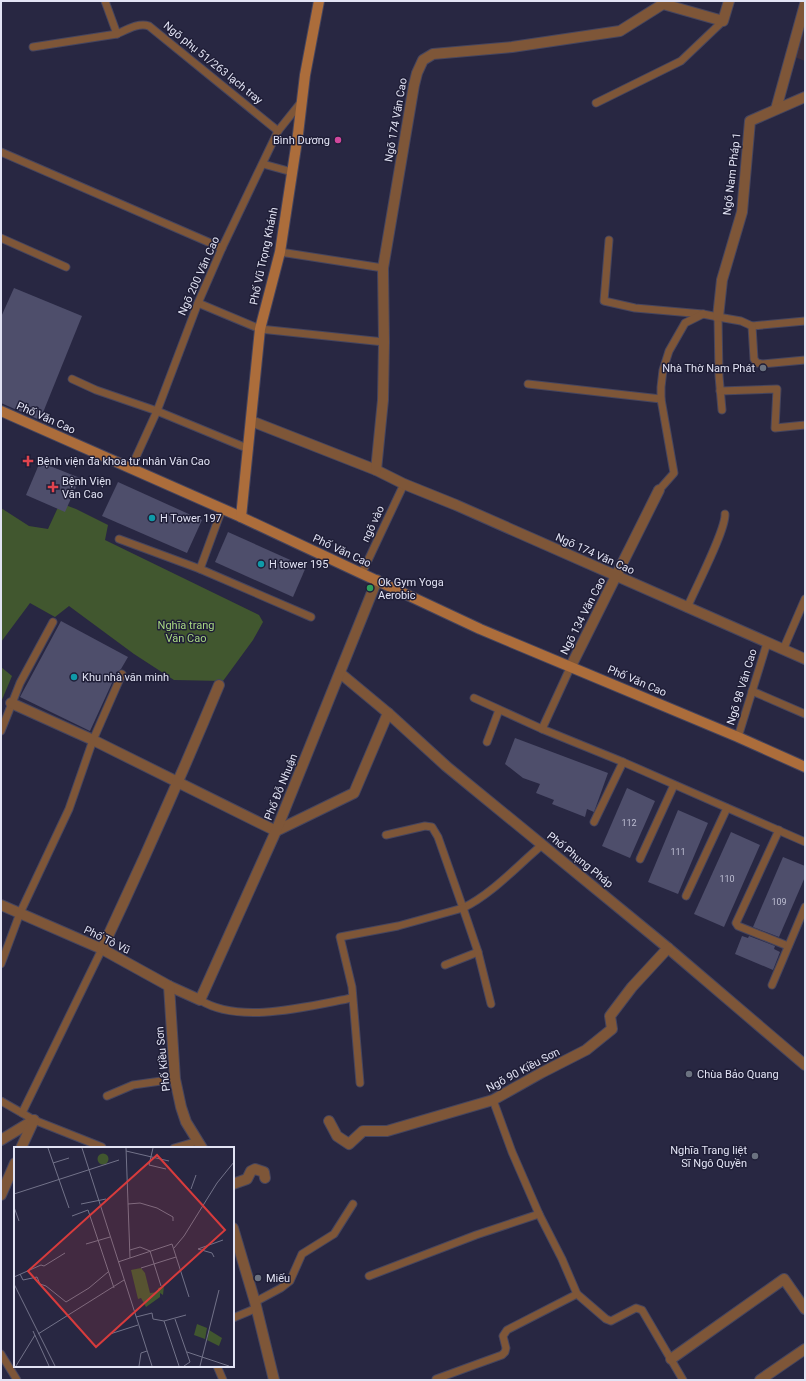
<svg xmlns="http://www.w3.org/2000/svg" width="806" height="1381" viewBox="0 0 806 1381" font-family="Roboto,sans-serif">
	<style>
		.commercial { fill: #3c2d39 }
		.green { fill: #41572f }
		.building { fill: #4e4e6b }
		.lines { fill: none; stroke-linecap: round; stroke-linejoin: round }
		.lane-casing { stroke: #46455e; stroke-width: 9 }
		.street-casing { stroke: #46455e; stroke-width: 12 }
		.secondary-casing { stroke: #46455e; stroke-width: 12 }
		.lane { stroke: #7e5638; stroke-width: 7 }
		.street { stroke: #7e5638; stroke-width: 10 }
		.secondary { stroke: #ac6d3b; stroke-width: 10 }
		.hotel-dot { fill: #d1479c; stroke: #1f1e37; stroke-width: 1.5 }
		.worship-dot { fill: #6b7280; stroke: #1f1e37; stroke-width: 1.5 }
		.health-dot { fill: #e0444e; stroke: #1f1e37; stroke-width: 1.5 }
		.culture-dot { fill: #0f9aa8; stroke: #1f1e37; stroke-width: 1.5 }
		.leisure-dot { fill: #2e9e5b; stroke: #1f1e37; stroke-width: 1.5 }
		.labels { text-anchor: middle; dominant-baseline: central; stroke-width: 3; stroke-linejoin: round; paint-order: stroke }
		.number-label { font-size: 9px; fill: #bdbed2 }
		.street-label { font-size: 11px; fill: #e2e3f4; stroke: #1f1e37 }
		.poi-label { font-size: 11px; fill: #e2e3f4; stroke: #1f1e37; text-anchor: start }
		.park-label { font-size: 11px; fill: #a8d782; stroke: #1f1e37 }
		.inset-road { fill: none; stroke: #727289; stroke-width: 1 }
		.view { fill: #d73b3c; fill-opacity: 0.15; stroke: #d73b3c; stroke-width: 2 }
		.inset-edge { fill: none; stroke: #e2e3f4; stroke-width: 2 }
	</style>
	<rect width="100%" height="100%" fill="#282742"/>
	<path class="commercial" d="M 805,27 L 805,61 L 795,57 Z"/>
	<g class="green">
		<path d="M 60,503 L 76,509 L 108,525 L 105,540 L 259,615 L 263,622 L 253,640 L 223,681 L 174,680 L 134,654 L 69,606 L 55,617 L 30,603 L 1,642 L 1,508 L 29,526 L 48,529 Z"/>
		<path d="M 1,667 L 12,676 L 1,702 Z"/>
	</g>
	<g class="building">
		<path d="M 14,288 L 82,316 L 40,420 L 1,403 L 1,317 Z"/>
		<path d="M 40,462 L 80,478 L 65,512 L 26,495 Z"/>
		<path d="M 118,482 L 202,520 L 187,553 L 102,516 Z"/>
		<path d="M 228,532 L 306,567 L 293,597 L 215,562 Z"/>
		<path d="M 61,621 L 128,657 L 121,669 L 117,672 L 90,731 L 20,697 Z"/>
		<path d="M 515,738 L 608,773 L 594,812 L 587,809 L 585,817 L 552,804 L 554,800 L 536,793 L 540,784 L 523,778 L 505,764 Z"/>
		<path d="M 627,788 L 655,801 L 630,858 L 602,846 Z"/>
		<path d="M 678,810 L 708,823 L 678,894 L 648,882 Z"/>
		<path d="M 731,832 L 760,845 L 724,927 L 694,914 Z"/>
		<path d="M 783,857 L 805,866 L 805,877 L 779,937 L 753,927 Z"/>
		<path d="M 742,936 L 748,938 L 749,936 L 775,946 L 774,949 L 780,952 L 773,970 L 735,954 Z"/>
	</g>
	<g class="lines">
		<g class="lane-casing">
			<g id="lane">
				<path d="M 105,1 L 117,34 C 126,30 139,22 149,26 L 278,131"/>
				<path d="M 33,47 L 117,34"/>
				<path d="M 596,103 L 681,61 L 723,21"/>
				<path d="M 1,152 L 222,248"/>
				<path d="M 263,164 L 292,172"/>
				<path d="M 1,238 L 66,267"/>
				<path d="M 609,240 L 604,301 L 635,308 L 703,314 L 718,317 L 719,376 L 722,410"/>
				<path d="M 280,252 L 383,268"/>
				<path d="M 198,303 L 260,329 L 384,342"/>
				<path d="M 718,317 L 741,321 L 752,326 L 805,321"/>
				<path d="M 752,326 L 754,359 L 757,363 L 762,364 L 805,360"/>
				<path d="M 72,379 L 96,390 L 157,411 L 249,449"/>
				<path d="M 528,384 L 661,399"/>
				<path d="M 720,391 L 777,389 L 775,428 L 805,425"/>
				<path d="M 131,468 L 157,411 L 198,303 L 222,248 L 278,131 L 302,101"/>
				<path d="M 659,490 L 674,473 L 661,399 L 661,387 L 663,370 L 669,351 L 685,323 L 703,314"/>
				<path d="M 222,509 L 200,569 L 311,617"/>
				<path d="M 119,539 L 200,569"/>
				<path d="M 362,573 L 404,484"/>
				<path d="M 687,608 C 695,589 726,530 725,514"/>
				<path d="M 783,650 L 805,599"/>
				<path d="M 752,691 L 805,714"/>
				<path d="M 474,698 L 542,729 L 623,762 L 805,842"/>
				<path d="M 542,729 L 571,666"/>
				<path d="M 1,731 L 20,683 L 53,622"/>
				<path d="M 738,737 L 767,643"/>
				<path d="M 487,742 L 499,710"/>
				<path d="M 594,822 L 623,762"/>
				<path d="M 779,830 L 736,923 L 738,926 L 788,946"/>
				<path d="M 386,835 L 425,826 L 432,827 L 438,837 L 463,908 C 492,894 517,866 542,845"/>
				<path d="M 640,859 L 674,785"/>
				<path d="M 686,896 L 727,808"/>
				<path d="M 1,964 L 20,913 L 69,809 L 93,740 L 122,674"/>
				<path d="M 445,965 L 478,952"/>
				<path d="M 772,985 L 805,907"/>
				<path d="M 200,1000 C 239,1025 309,1006 352,998"/>
				<path d="M 360,1083 L 352,987 L 340,937 L 398,926 L 463,908 L 478,952 L 491,1004"/>
				<path d="M 107,1096 L 133,1085 L 175,1079"/>
				<path d="M 1,1101 L 34,1120 L 102,1147"/>
				<path d="M 22,1113 L 102,949"/>
				<path d="M 174,1148 L 198,1141"/>
				<path d="M 369,1276 L 476,1235 L 539,1214"/>
				<path d="M 577,1294 L 606,1319 L 611,1321 L 636,1308 L 642,1310 L 683,1380"/>
				<path d="M 255,1302 L 281,1288 L 290,1281 L 302,1254 L 334,1234 L 353,1204"/>
				<path d="M 233,1318 L 257,1308"/>
				<path d="M 1,1354 L 17,1380"/>
				<path d="M 217,1366 L 223,1380"/>
				<path d="M 436,1379 L 502,1355 L 505,1352 L 506,1348 L 503,1336 L 507,1330 L 577,1294 L 562,1259 L 539,1214 L 512,1152 L 493,1100"/>
			</g>
		</g>
		<g class="street-casing">
			<g id="street">
				<path d="M 776,109 L 805,4"/>
				<path d="M 718,317 L 722,280 L 742,212 L 750,121 L 805,97"/>
				<path d="M 251,421 L 376,470 L 404,484 L 456,505 L 805,659"/>
				<path d="M 376,470 L 383,400 L 384,342 L 383,268 L 414,85 L 417,73 L 423,60 L 433,54 L 512,47 L 620,31 L 663,4 L 723,21 L 729,1"/>
				<path d="M 571,666 L 659,490"/>
				<path d="M 340,673 L 388,713 L 446,766 L 668,948 L 805,1065"/>
				<path d="M 11,703 L 93,740 L 276,831 L 354,793 L 388,713"/>
				<path d="M 1,905 L 102,949 L 169,986 L 200,1000 L 276,831 L 377,580"/>
				<path d="M 102,949 C 143,862 182,774 219,685"/>
				<path d="M 169,986 L 175,1079 L 181,1107 L 186,1122 L 202,1148"/>
				<path d="M 329,1121 L 337,1136 L 349,1144 L 363,1131 L 387,1131 L 493,1100 L 541,1073 L 586,1050 L 612,1029 L 610,1016 L 632,987 L 668,948"/>
				<path d="M 1,1140 L 34,1120"/>
				<path d="M 21,1148 L 34,1120"/>
				<path d="M 233,1184 L 247,1179 L 251,1171 L 255,1169 L 264,1172 L 265,1178"/>
				<path d="M 1,1195 L 15,1163"/>
				<path d="M 233,1228 L 255,1302 L 274,1380"/>
				<path d="M 671,1359 L 784,1279 L 805,1309"/>
				<path d="M 760,1380 L 805,1349"/>
			</g>
		</g>
		<g class="secondary-casing">
			<g id="secondary">
				<path d="M 1,411 L 241,517 L 480,629 L 738,737 L 805,767"/>
				<path d="M 241,517 L 260,329 L 280,252 L 298,134 L 305,75 L 319,1"/>
			</g>
		</g>
		<use href="#lane" class="lane"/>
		<use href="#street" class="street"/>
		<use href="#secondary" class="secondary"/>
	</g>
	<circle class="hotel-dot" cx="338" cy="140" r="4"/>
	<g class="worship-dot">
		<circle cx="763" cy="368" r="4"/>
		<circle cx="689" cy="1074" r="4"/>
		<circle cx="755" cy="1156" r="4"/>
		<circle cx="258" cy="1278" r="4"/>
	</g>
	<g class="health-dot">
		<path d="M26 455h4v4h4v4h-4v4h-4v-4h-4v-4h4z"/>
		<path d="M51 481h4v4h4v4h-4v4h-4v-4h-4v-4h4z"/>
	</g>
	<g class="culture-dot">
		<circle cx="152" cy="518" r="4"/>
		<circle cx="261" cy="564" r="4"/>
		<circle cx="74" cy="677" r="4"/>
	</g>
	<circle class="leisure-dot" cx="370" cy="588" r="4"/>
	<g class="labels">
		<g class="number-label">
			<text x="629" y="823">112</text>
			<text x="678" y="852">111</text>
			<text x="727" y="879">110</text>
			<text x="779" y="902">109</text>
		</g>
		<g class="street-label">
			<text transform="translate(213 63) rotate(39)">Ngõ phụ 51/263 lạch tray</text>
			<text transform="translate(396 120) rotate(-80)">Ngõ 174 Văn Cao</text>
			<text transform="translate(732 174) rotate(-83)">Ngõ Nam Pháp 1</text>
			<text transform="translate(264 256) rotate(-78)">Phố Vũ Trọng Khánh</text>
			<text transform="translate(199 276) rotate(-66)">Ngõ 200 Văn Cao</text>
			<text transform="translate(46 418) rotate(24)">Phố Văn Cao</text>
			<text transform="translate(373 524) rotate(-65)">ngõ vào</text>
			<text transform="translate(342 551) rotate(25)">Phố Văn Cao</text>
			<text transform="translate(595 554) rotate(24)">Ngõ 174 Văn Cao</text>
			<text transform="translate(583 616) rotate(-63)">Ngõ 134 Văn Cao</text>
			<text transform="translate(637 681) rotate(23)">Phố Văn Cao</text>
			<text transform="translate(742 687) rotate(-73)">Ngõ 98 Văn Cao</text>
			<text transform="translate(281 787) rotate(-68)">Phố Đỗ Nhuận</text>
			<text transform="translate(580 860) rotate(39)">Phố Phụng Pháp</text>
			<text transform="translate(107 940) rotate(26)">Phố Tô Vũ</text>
			<text transform="translate(163 1059) rotate(-96)">Phố Kiều Sơn</text>
			<text transform="translate(523 1070) rotate(-28)">Ngõ 90 Kiều Sơn</text>
		</g>
		<g class="poi-label">
			<text x="330" y="140" text-anchor="end">Bình Dương</text>
			<text x="755" y="368" text-anchor="end">Nhà Thờ Nam Phát</text>
			<text x="37" y="461">Bệnh viện đa khoa tư nhân Văn Cao</text>
			<text x="62" y="481">Bệnh Viện<tspan x="62" dy="13">Văn Cao</tspan></text>
			<text x="160" y="518">H Tower 197</text>
			<text x="269" y="564">H tower 195</text>
			<text x="378" y="582">Ok Gym Yoga<tspan x="378" dy="13">Aerobic</tspan></text>
			<text x="82" y="677">Khu nhà văn minh</text>
			<text x="697" y="1074">Chùa Bảo Quang</text>
			<text x="747" y="1150" text-anchor="end">Nghĩa Trang liệt<tspan x="747" dy="13">Sĩ Ngô Quyền</tspan></text>
			<text x="266" y="1278">Miếu</text>
		</g>
		<g class="park-label">
			<text x="186" y="625">Nghĩa trang<tspan x="186" dy="13">Văn Cao</tspan></text>
		</g>
	</g>
	<g transform="translate(14 1147)">
		<rect width="220" height="220" fill="#282742"/>
		<path d="M83.5 12a5.5 5.5 0 1 1 11 0a5.5 5.5 0 1 1-11 0ZM 127,121 L 131,126 L 136,146 L 144,145 L 144,141 L 150,139 L 149,148 L 146,146 L 146,150 L 132,160 L 127,151 L 124,152 L 117,123 ZM 183,177 L 193,181 L 191,192 L 180,188 ZM 195,183 L 208,191 L 205,199 L 193,193 Z" fill="#41572f"/>
		<path class="inset-road" d="M 34,1 L 55,61M 68,1 L 138,219M 112,1 L 116,111M 139,1 L 135,18 L 152,22M 112,4 L 155,14M 39,16 L 55,11M 177,42 L 182,28M 0,47 L 105,13M 67,57 L 92,52M 114,57 L 126,56 L 143,61 L 159,70 L 159,74M 0,60 L 5,74M 58,69 L 74,63 L 100,141M 72,97 L 96,90M 160,101 L 170,89 L 203,36 L 220,15M 184,102 L 209,93M 184,102 L 198,106 L 200,110M 116,103 L 126,100 L 136,104 L 147,139M 104,115 L 158,97 L 175,150M 127,121 L 162,110M 6,127 L 9,133 L 23,130 L 26,137 L 32,139 L 52,155 L 75,141 L 94,125M 0,130 L 27,118 L 30,119 L 51,106M 0,137 L 41,219M 122,170 L 138,166 L 139,172 L 150,174 L 172,168M 161,172 L 176,215 L 170,219M 150,174 L 165,219M 19,184 L 35,219M 24,187 L 110,133M 96,187 L 124,178M 173,205 L 215,219M 2,219 L 21,188M 125,219 L 127,206 L 133,204M 186,219 L 205,143"/>
		<path class="view" d="M 143,8 L 211,83 L 82,200 L 14,124 Z"/>
		<rect width="220" height="220" class="inset-edge"/>
	</g>
	<rect width="806" height="1381" fill="none" stroke="#e2e3f4" stroke-width="4"/>
</svg>
